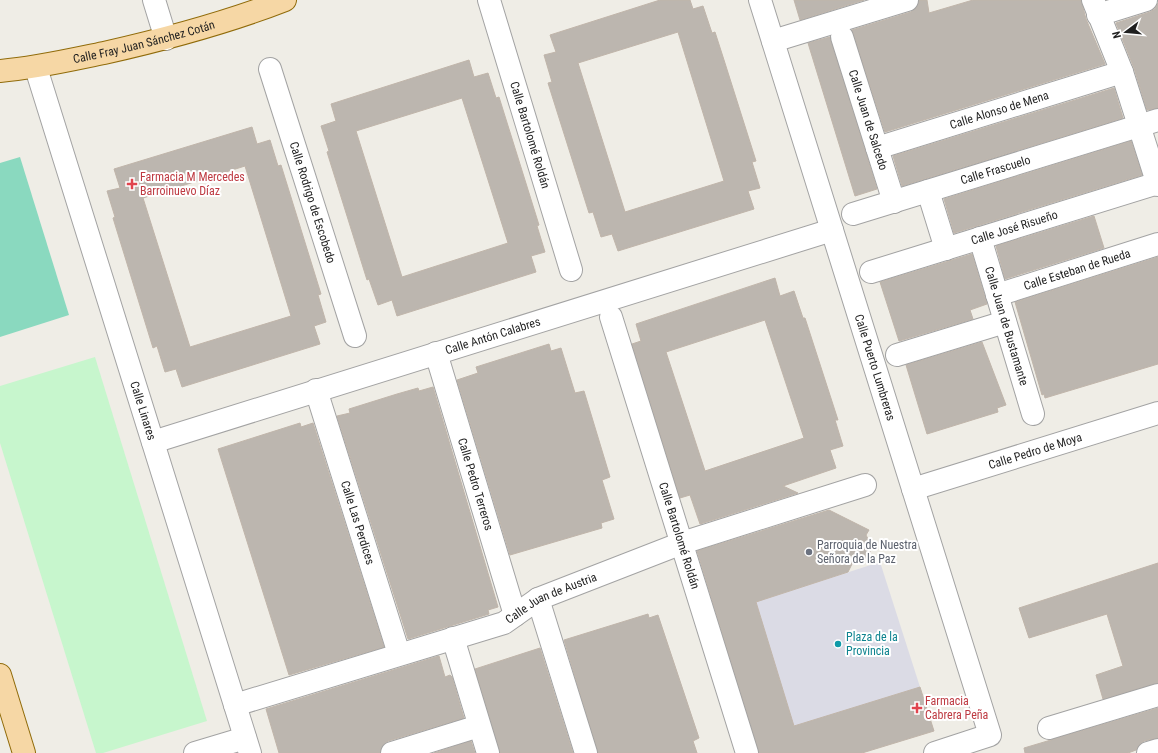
<svg xmlns="http://www.w3.org/2000/svg" width="1158" height="753" viewBox="0 0 1158 753" font-family="'Roboto Condensed',sans-serif">
	<style>
		.park { fill: #c7f6cd }
		.pitch { fill: #8ad9bf }
		.plaza { fill: #dbdbe5 }
		.building { fill: #bcb6af; stroke: #c0b5aa; fill-rule: evenodd }
		.lines { fill: none; stroke-linecap: round; stroke-linejoin: round }
		.minor-casing { stroke: #a3a3a3; stroke-width: 24 }
		.major-casing { stroke: #906b0a; stroke-width: 24 }
		.minor { stroke: #fff; stroke-width: 22 }
		.major { stroke: #f6d7a5; stroke-width: 22 }
		.health-dot { fill: #e0444e; stroke: #fff; stroke-width: 1.5 }
		.worship-dot { fill: #6b7280; stroke: #fff; stroke-width: 1.5 }
		.culture-dot { fill: #0f9aa8; stroke: #fff; stroke-width: 1.5 }
		.labels { text-anchor: middle; dominant-baseline: central; stroke-width: 4; stroke-linejoin: round; paint-order: stroke }
		.street-label { font-size: 12px; fill: #1f1f1f; stroke: #fff }
		.health-label { font-size: 12px; fill: #be3a42; stroke: #fff; text-anchor: start }
		.worship-label { font-size: 12px; fill: #5b616d; stroke: #fff; text-anchor: start }
		.culture-label { font-size: 12px; fill: #0d838f; stroke: #fff; text-anchor: start }
	</style>
	<rect width="100%" height="100%" fill="#efede6"/>
	<path class="park" d="M 95,357 L 207,721 L 103,753 L 96,753 L 0,443 L 0,386 Z"/>
	<path class="pitch" d="M 20,157 L 69,315 L 0,337 L 0,163 Z"/>
	<path class="plaza" d="M 880,562 L 920,687 L 794,726 L 756,602 Z"/>
	<g class="building">
		<path d="M 660,0 L 690,0 L 693,9 L 703,6 L 712,33 L 715,32 L 724,60 L 756,161 L 752,162 L 760,188 L 748,191 L 754,209 L 618,251 L 612,234 L 601,237 L 593,212 L 589,213 L 548,83 L 552,82 L 544,55 L 556,52 L 550,35 ZM 678,32 L 724,181 L 625,212 L 578,63 Z"/>
		<path d="M 794,0 L 864,0 L 800,20 Z"/>
		<path d="M 919,0 L 927,0 L 929,13 L 973,0 L 1081,0 L 1086,19 L 1105,64 L 885,132 L 852,30 L 911,12 L 916,8 Z"/>
		<path d="M 1158,3 L 1158,108 L 1147,110 L 1134,68 L 1116,23 L 1150,12 L 1155,9 Z"/>
		<path d="M 830,37 L 877,189 L 855,196 L 808,43 Z"/>
		<path d="M 469,60 L 474,77 L 488,73 L 496,98 L 499,97 L 539,225 L 537,226 L 545,252 L 531,256 L 536,272 L 397,316 L 392,300 L 378,305 L 369,279 L 367,280 L 327,152 L 329,151 L 321,126 L 336,121 L 331,104 ZM 462,98 L 508,243 L 402,277 L 356,131 Z"/>
		<path d="M 1114,88 L 1123,118 L 902,186 L 893,156 Z"/>
		<path d="M 252,127 L 257,144 L 270,140 L 278,166 L 281,165 L 321,294 L 318,295 L 326,322 L 314,326 L 320,344 L 182,387 L 176,369 L 165,372 L 157,346 L 153,348 L 113,218 L 115,217 L 107,191 L 120,188 L 114,169 ZM 245,166 L 291,316 L 190,347 L 143,198 Z"/>
		<path d="M 1131,141 L 1142,175 L 954,233 L 944,199 Z"/>
		<path d="M 1094,216 L 1104,248 L 1005,279 L 996,246 Z"/>
		<path d="M 972,254 L 987,304 L 970,310 L 973,319 L 899,341 L 880,282 Z"/>
		<path d="M 1158,257 L 1158,364 L 1045,398 L 1044,394 L 1042,395 L 1015,302 Z"/>
		<path d="M 775,278 L 780,296 L 794,291 L 803,318 L 805,318 L 838,420 L 835,420 L 843,446 L 830,450 L 836,468 L 783,486 L 798,493 L 700,524 L 690,495 L 680,498 L 632,344 L 641,341 L 636,324 ZM 765,320 L 804,438 L 705,471 L 666,352 Z"/>
		<path d="M 982,342 L 1006,405 L 997,408 L 998,412 L 927,434 L 906,365 Z"/>
		<path d="M 549,344 L 551,351 L 561,348 L 575,393 L 584,391 L 610,477 L 602,480 L 614,519 L 601,523 L 602,528 L 510,555 L 457,380 L 478,373 L 476,367 Z"/>
		<path d="M 433,387 L 498,607 L 488,610 L 489,614 L 408,639 L 337,416 L 350,413 L 349,409 L 397,394 L 418,388 L 419,391 Z"/>
		<path d="M 300,423 L 301,427 L 313,423 L 384,647 L 289,675 L 218,449 Z"/>
		<path d="M 829,510 L 869,530 L 866,535 L 871,545 L 870,554 L 863,560 L 853,562 L 848,572 L 756,602 L 794,726 L 920,687 L 934,731 L 862,753 L 759,753 L 697,551 Z"/>
		<path d="M 1158,563 L 1158,683 L 1103,699 L 1096,675 L 1123,666 L 1107,614 L 1029,638 L 1019,608 Z"/>
		<path d="M 648,614 L 649,618 L 658,615 L 699,738 L 693,741 L 697,753 L 598,753 L 564,640 Z"/>
		<path d="M 540,648 L 573,753 L 500,753 L 475,669 Z"/>
		<path d="M 439,656 L 445,677 L 450,675 L 452,677 L 464,718 L 388,741 L 383,745 L 380,753 L 279,753 L 266,709 Z"/>
		<path d="M 1158,708 L 1158,738 L 1144,741 L 1139,745 L 1136,750 L 1128,753 L 1025,753 L 1024,748 Z"/>
		<path d="M 471,741 L 475,753 L 434,753 Z"/>
	</g>
	<g class="lines">
		<g class="minor-casing">
			<g id="minor">
				<path d="M 154,0 L 166,39"/>
				<path id="s1" d="M 489,0 L 571,270"/>
				<path id="s2" d="M 760,0 L 990,735 L 935,753"/>
				<path d="M 1093,0 L 1122,72 L 1158,185"/>
				<path d="M 1098,15 L 1146,0"/>
				<path id="s3" d="M 842,37 L 894,202"/>
				<path d="M 773,41 L 907,0"/>
				<path id="s4" d="M 36,68 L 250,753"/>
				<path id="s5" d="M 270,69 L 355,336"/>
				<path id="s6" d="M 877,148 L 1122,72"/>
				<path d="M 928,191 L 946,249"/>
				<path id="s7" d="M 853,214 L 1158,120"/>
				<path id="s8" d="M 980,238 L 1033,414"/>
				<path id="s9" d="M 871,272 L 1158,183"/>
				<path id="s10" d="M 997,295 L 1158,244"/>
				<path id="s11" d="M 611,317 L 747,753"/>
				<path id="s12" d="M 436,353 L 515,615"/>
				<path d="M 897,355 L 1005,322"/>
				<path id="s13" d="M 316,390 L 399,654"/>
				<path id="s14" d="M 153,442 L 832,230"/>
				<path id="s15" d="M 913,489 L 1158,413"/>
				<path d="M 538,599 L 586,753"/>
				<path d="M 453,638 L 488,753"/>
				<path id="s16" d="M 235,705 L 504,623 L 538,599 L 682,543 L 865,485"/>
				<path d="M 1049,728 L 1158,695"/>
				<path d="M 195,753 L 245,738"/>
				<path d="M 392,753 L 479,726"/>
				<path d="M 1148,753 L 1158,750"/>
			</g>
		</g>
		<g class="major-casing">
			<g id="major">
				<path id="s17" d="M 0,71 C 36,68 70,60 104,53 C 166,39 226,23 285,0"/>
				<path d="M 0,675 L 24,753"/>
			</g>
		</g>
		<use href="#minor" class="minor"/>
		<use href="#major" class="major"/>
	</g>
	<g class="health-dot">
		<path d="M130 178h4v4h4v4h-4v4h-4v-4h-4v-4h4z"/>
		<path d="M915 702h4v4h4v4h-4v4h-4v-4h-4v-4h4z"/>
	</g>
	<circle class="worship-dot" cx="809" cy="552" r="4"/>
	<circle class="culture-dot" cx="838" cy="644" r="4"/>
	<g class="labels">
		<g class="street-label">
			<text stroke="none"><textPath href="#s17" startOffset="147">Calle Fray Juan Sánchez Cotán</textPath></text>
			<text stroke="none"><textPath href="#s6" startOffset="128">Calle Alonso de Mena</textPath></text>
			<text stroke="none"><textPath href="#s3" startOffset="87">Calle Juan de Salcedo</textPath></text>
			<text stroke="none"><textPath href="#s1" startOffset="141">Calle Bartolomé Roldán</textPath></text>
			<text stroke="none"><textPath href="#s7" startOffset="149">Calle Frascuelo</textPath></text>
			<text stroke="none"><textPath href="#s5" startOffset="140">Calle Rodrigo de Escobedo</textPath></text>
			<text stroke="none"><textPath href="#s9" startOffset="150">Calle José Risueño</textPath></text>
			<text stroke="none"><textPath href="#s10" startOffset="84">Calle Esteban de Rueda</textPath></text>
			<text stroke="none"><textPath href="#s8" startOffset="92">Calle Juan de Bustamante</textPath></text>
			<text stroke="none"><textPath href="#s14" startOffset="356">Calle Antón Calabres</textPath></text>
			<text stroke="none"><textPath href="#s2" startOffset="385">Calle Puerto Lumbreras</textPath></text>
			<text stroke="none"><textPath href="#s4" startOffset="359">Calle Linares</textPath></text>
			<text stroke="none"><textPath href="#s15" startOffset="128">Calle Pedro de Moya</textPath></text>
			<text stroke="none"><textPath href="#s12" startOffset="137">Calle Pedro Terreros</textPath></text>
			<text stroke="none"><textPath href="#s13" startOffset="139">Calle Las Perdices</textPath></text>
			<text stroke="none"><textPath href="#s11" startOffset="229">Calle Bartolomé Roldán</textPath></text>
			<text stroke="none"><textPath href="#s16" startOffset="335">Calle Juan de Austria</textPath></text>
		</g>
		<g class="health-label">
			<text x="140" y="177">Farmacia M Mercedes<tspan x="140" dy="14">Barroinuevo Díaz</tspan></text>
			<text x="925" y="701">Farmacia<tspan x="925" dy="14">Cabrera Peña</tspan></text>
		</g>
		<g class="worship-label">
			<text x="817" y="545">Parroquia de Nuestra<tspan x="817" dy="14">Señora de la Paz</tspan></text>
		</g>
		<g class="culture-label">
			<text x="846" y="637">Plaza de la<tspan x="846" dy="14">Provincia</tspan></text>
		</g>
	</g>
	<g transform="translate(1126 32) rotate(254)" stroke="#ffffff" stroke-width="3" paint-order="stroke">
	<path d="M0-3L7 15L0 10L-7 15Z" fill="#1f1f1f"/>
	<text y="-6" font-size="11" font-weight="bold" text-anchor="middle" fill="#1f1f1f">N</text>
	</g>
</svg>
